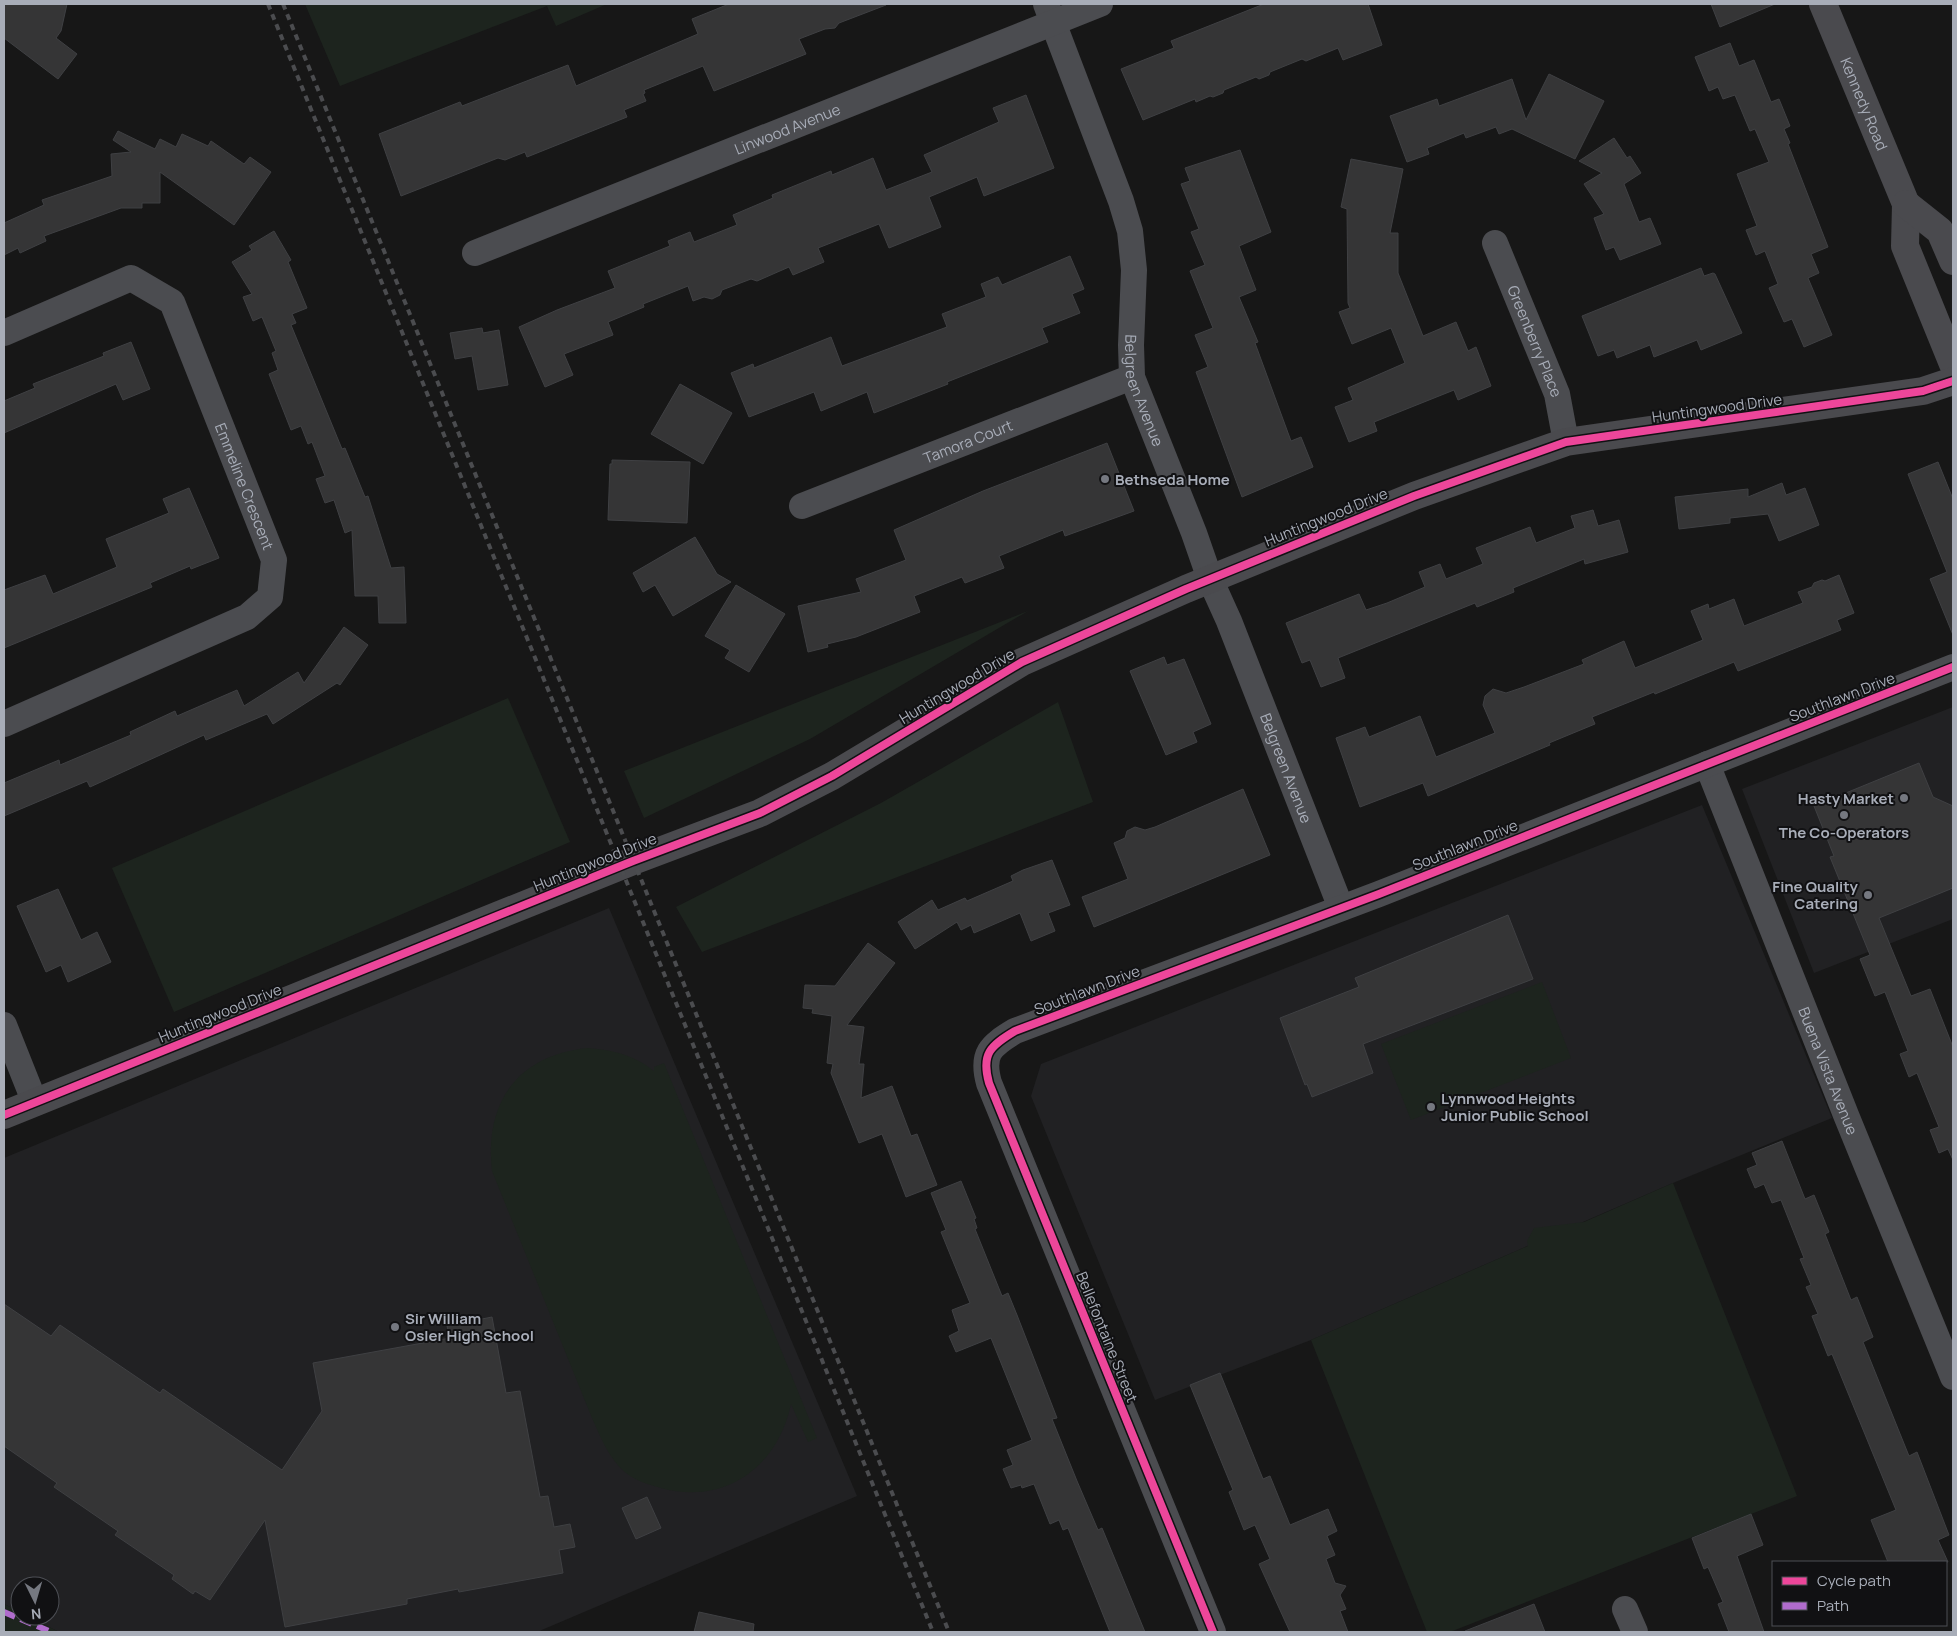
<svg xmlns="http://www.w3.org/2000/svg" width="1957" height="1636" viewBox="0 0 1957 1636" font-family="Manrope,sans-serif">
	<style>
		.built { fill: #212123 }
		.green { fill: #1d241e }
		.building { fill: #353536; stroke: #3f4043 }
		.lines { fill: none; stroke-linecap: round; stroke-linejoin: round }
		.street { stroke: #4b4c50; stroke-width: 26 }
		.secondary { stroke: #4a4a4e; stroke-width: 28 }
		.rail { stroke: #4b4c4f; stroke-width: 4; stroke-dasharray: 6 5; stroke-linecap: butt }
		.quiet { stroke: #b06ccc; stroke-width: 6; stroke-dasharray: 12 6; stroke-linecap: butt }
		.cycleway-casing { stroke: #111113; stroke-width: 11 }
		.cycleway { stroke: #ed469a; stroke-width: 8 }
		.poi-dot { fill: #757880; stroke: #111113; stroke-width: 2 }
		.labels { text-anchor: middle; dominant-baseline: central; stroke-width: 4; stroke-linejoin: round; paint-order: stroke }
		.street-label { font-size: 15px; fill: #a8adb8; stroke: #111113 }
		.poi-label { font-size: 15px; font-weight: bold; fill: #a8adb8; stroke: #111113; text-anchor: start }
	</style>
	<rect width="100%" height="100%" fill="#171717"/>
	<g class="built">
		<path d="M 1953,707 L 1953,919 L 1814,973 L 1742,789 Z"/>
		<path d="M 1702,805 L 1832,1118 L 1673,1183 L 1311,1340 L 1155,1400 L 1031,1096 L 1041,1064 Z"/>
		<path d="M 609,908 L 857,1496 L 537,1632 L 59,1632 L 27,1616 L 50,1616 L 50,1586 L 20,1586 L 20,1612 L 4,1604 L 4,1158 Z"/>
	</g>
	<g class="green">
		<path d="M 305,4 L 607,4 L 556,26 L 547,6 L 340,86 Z"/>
		<path d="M 1028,611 L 810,739 L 644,818 L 624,771 Z"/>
		<path d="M 508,698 L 570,842 L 174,1012 L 112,868 Z"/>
		<path d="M 1058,702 L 1093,802 L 702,952 L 676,907 L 881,803 Z"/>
		<path d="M 1542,982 L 1571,1058 L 1411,1120 L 1381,1044 Z"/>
		<path d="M 588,1048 C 613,1050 634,1055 654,1071 L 654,1067 L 664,1063 L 817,1438 L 808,1442 L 791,1404 C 778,1466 726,1506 661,1488 C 650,1485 636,1481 626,1473 C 609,1459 601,1438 592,1418 L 492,1171 C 484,1102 518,1055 588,1048 Z"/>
		<path d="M 1673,1183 L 1797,1496 L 1450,1632 L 1427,1632 L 1311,1340 L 1528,1246 L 1527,1241 L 1534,1228 L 1584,1222 Z"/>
		<path d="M 4,1604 L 20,1612 L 20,1616 L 27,1616 L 59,1632 L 4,1632 Z"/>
	</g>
	<g class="building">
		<path d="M 4,4 L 67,4 L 61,31 L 56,38 L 77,54 L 58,79 L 4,38 Z"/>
		<path d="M 729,4 L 886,5 L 839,23 L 835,28 L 825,29 L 799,39 L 806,54 L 714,91 L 703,66 L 644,90 L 645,93 L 643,94 L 646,101 L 624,110 L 627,117 L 527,157 L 525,152 L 505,160 L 498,158 L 401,196 L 379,134 L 460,102 L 462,106 L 568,65 L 576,86 L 698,34 L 692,19 Z"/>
		<path d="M 1264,4 L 1368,4 L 1382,45 L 1343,60 L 1338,48 L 1306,61 L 1302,59 L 1270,72 L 1269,75 L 1259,79 L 1256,77 L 1224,90 L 1223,93 L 1213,97 L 1210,96 L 1196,102 L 1195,99 L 1143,120 L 1121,69 L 1174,48 L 1171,41 Z"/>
		<path d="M 1711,4 L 1775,4 L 1720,27 Z"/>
		<path d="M 1730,43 L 1739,66 L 1754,60 L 1771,102 L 1779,99 L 1790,126 L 1784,129 L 1790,143 L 1788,144 L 1828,247 L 1811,254 L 1819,273 L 1808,278 L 1832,335 L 1804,347 L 1792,319 L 1784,322 L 1769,288 L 1778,284 L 1765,251 L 1756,255 L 1746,230 L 1757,226 L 1737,174 L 1769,162 L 1755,129 L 1750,131 L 1735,95 L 1723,99 L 1718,87 L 1709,91 L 1695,57 Z"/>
		<path d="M 1549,74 L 1604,101 L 1575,159 L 1512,129 L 1499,134 L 1496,127 L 1466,138 L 1464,133 L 1427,148 L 1429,154 L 1407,162 L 1390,116 L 1437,99 L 1439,106 L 1512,79 L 1526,120 Z"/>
		<path d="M 1026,95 L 1054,168 L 984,196 L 977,177 L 929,197 L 941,227 L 889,248 L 879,224 L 818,248 L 824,262 L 793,275 L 789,267 L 757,281 L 751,279 L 722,290 L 720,295 L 712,299 L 704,297 L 693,301 L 688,286 L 643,304 L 644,307 L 608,322 L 613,335 L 564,354 L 573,375 L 545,387 L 519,327 L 557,310 L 615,288 L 608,271 L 670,246 L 668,241 L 690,232 L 694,242 L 737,225 L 733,215 L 773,198 L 772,195 L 831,171 L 832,175 L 873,158 L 886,190 L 932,172 L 924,155 L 999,122 L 993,108 Z"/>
		<path d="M 118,131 L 155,149 L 160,139 L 176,147 L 182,134 L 208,146 L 211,141 L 244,164 L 250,157 L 271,172 L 234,225 L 160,172 L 160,203 L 142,203 L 142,208 L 121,208 L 44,236 L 46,241 L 20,253 L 18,248 L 4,255 L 4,223 L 44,205 L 42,200 L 112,176 L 111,154 L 131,152 L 113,140 Z"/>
		<path d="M 1614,138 L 1627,158 L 1630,156 L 1641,173 L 1624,184 L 1639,222 L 1650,218 L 1661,244 L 1620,260 L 1614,247 L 1606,250 L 1594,218 L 1604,214 L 1584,184 L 1602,173 L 1579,161 Z"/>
		<path d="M 1240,150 L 1271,232 L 1239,246 L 1256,290 L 1239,297 L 1258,342 L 1255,343 L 1291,441 L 1301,437 L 1313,467 L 1242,497 L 1196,372 L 1208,367 L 1195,335 L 1213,328 L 1190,271 L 1205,265 L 1191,232 L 1199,229 L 1181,184 L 1190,181 L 1185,168 Z"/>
		<path d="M 1351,159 L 1403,169 L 1390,233 L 1398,233 L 1398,273 L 1423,336 L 1456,322 L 1468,351 L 1476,347 L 1491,386 L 1458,400 L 1454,390 L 1374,422 L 1377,431 L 1349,442 L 1335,407 L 1353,400 L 1348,388 L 1405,363 L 1391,328 L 1352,344 L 1339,312 L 1350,308 L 1348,303 L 1347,209 L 1341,207 Z"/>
		<path d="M 274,231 L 291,260 L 288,262 L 307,308 L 292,314 L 296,323 L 291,325 L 342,449 L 345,448 L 365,497 L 368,496 L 391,568 L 404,567 L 406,623 L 379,623 L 378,596 L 355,596 L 352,530 L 345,533 L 334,500 L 325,503 L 316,479 L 325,476 L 312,442 L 308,444 L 301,426 L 291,430 L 269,374 L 278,370 L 272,353 L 276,351 L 262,317 L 253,321 L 243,297 L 252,294 L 232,262 L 252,250 L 249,246 Z"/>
		<path d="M 1070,256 L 1084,289 L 1072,294 L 1080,313 L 1042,328 L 1048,342 L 947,382 L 948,384 L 874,413 L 867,392 L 821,411 L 814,392 L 749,417 L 731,373 L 753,364 L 754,368 L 831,337 L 842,366 L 947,327 L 942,314 L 986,297 L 981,284 L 998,277 L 1002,285 Z"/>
		<path d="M 1701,268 L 1704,276 L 1713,273 L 1715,274 L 1742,333 L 1701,350 L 1697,340 L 1654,357 L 1650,345 L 1617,358 L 1614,350 L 1598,356 L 1582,316 Z"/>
		<path d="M 482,328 L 483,333 L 499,330 L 508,385 L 478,390 L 472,356 L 455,359 L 450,333 Z"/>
		<path d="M 131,342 L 150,389 L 123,400 L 116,384 L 4,433 L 4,401 L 35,388 L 33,384 L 104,356 L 103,353 Z"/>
		<path d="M 680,384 L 732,413 L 703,464 L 651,434 Z"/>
		<path d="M 1107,443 L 1134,511 L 1065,536 L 1063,530 L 999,556 L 1004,568 L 965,583 L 962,577 L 914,596 L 920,612 L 856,637 L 827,644 L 828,647 L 808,652 L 798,606 L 861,592 L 856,579 L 906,560 L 894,530 L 983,491 Z"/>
		<path d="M 612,460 L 690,462 L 687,523 L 608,520 L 610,464 L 612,464 Z"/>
		<path d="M 1938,462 L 1953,499 L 1953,635 L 1930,579 L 1947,572 L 1908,474 Z"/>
		<path d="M 1782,483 L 1786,495 L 1805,488 L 1819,525 L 1779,541 L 1768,514 L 1730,518 L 1730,523 L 1679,529 L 1675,497 L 1748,489 L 1748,497 Z"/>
		<path d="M 189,488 L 219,558 L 191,569 L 190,566 L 150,583 L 152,587 L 4,648 L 4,590 L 45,575 L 53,594 L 117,567 L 106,539 L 169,513 L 163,499 Z"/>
		<path d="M 1593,510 L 1598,526 L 1619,520 L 1628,552 L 1585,564 L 1584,559 L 1513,588 L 1514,592 L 1477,607 L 1475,603 L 1338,658 L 1345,678 L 1321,687 L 1310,660 L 1302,663 L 1286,623 L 1359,594 L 1366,610 L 1387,603 L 1425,587 L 1419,572 L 1440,564 L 1446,579 L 1483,564 L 1476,548 L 1530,527 L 1536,543 L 1575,528 L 1571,516 Z"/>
		<path d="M 695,537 L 717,574 L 731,582 L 673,616 L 655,585 L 643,592 L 633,573 Z"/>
		<path d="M 1839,575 L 1854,613 L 1837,620 L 1841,630 L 1738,671 L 1734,662 L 1655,694 L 1654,692 L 1592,717 L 1595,724 L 1549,743 L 1550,745 L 1428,796 L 1423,783 L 1360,807 L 1336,738 L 1365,727 L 1369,737 L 1420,716 L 1436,757 L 1495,733 L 1483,705 L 1485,696 L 1493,689 L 1506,693 L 1524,687 L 1584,664 L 1582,660 L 1624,641 L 1635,668 L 1703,640 L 1691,611 L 1708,604 L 1709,609 L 1734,599 L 1744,626 L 1803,603 L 1798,592 L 1812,587 L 1814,583 L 1822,580 L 1825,581 Z"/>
		<path d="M 736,585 L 785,614 L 749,672 L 725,658 L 730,650 L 705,636 Z"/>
		<path d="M 344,627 L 368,645 L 340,685 L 337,683 L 273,724 L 267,714 L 206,740 L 204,735 L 90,787 L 87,781 L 4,816 L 4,783 L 59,760 L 60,765 L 131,735 L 130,732 L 175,711 L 177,716 L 237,690 L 244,706 L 298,672 L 304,683 Z"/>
		<path d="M 1164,657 L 1167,665 L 1184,659 L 1211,724 L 1193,732 L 1197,742 L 1166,755 L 1130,671 Z"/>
		<path d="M 1919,763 L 1933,797 L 1953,806 L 1953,888 L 1879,918 L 1911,996 L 1930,989 L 1953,1047 L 1953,1160 L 1948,1149 L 1939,1153 L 1930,1130 L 1939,1127 L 1917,1073 L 1909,1077 L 1900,1054 L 1908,1051 L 1885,992 L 1875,996 L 1860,959 L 1870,955 L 1830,857 L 1834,856 L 1814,806 Z"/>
		<path d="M 1243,789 L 1270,855 L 1094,927 L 1082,897 L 1128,879 L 1114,843 L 1125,838 L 1127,831 L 1135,827 L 1145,830 L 1155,827 Z"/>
		<path d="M 1052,860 L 1070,905 L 1048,913 L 1055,931 L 1031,941 L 1020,913 L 974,933 L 971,925 L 961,930 L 957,922 L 915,949 L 898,922 L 932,900 L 938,910 L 965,898 L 967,901 L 1013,881 L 1011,876 L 1023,870 Z"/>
		<path d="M 58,889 L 81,940 L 97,932 L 111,962 L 68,982 L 61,965 L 46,972 L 17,906 Z"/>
		<path d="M 1508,915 L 1533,979 L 1363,1044 L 1373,1073 L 1312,1097 L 1307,1084 L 1305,1085 L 1280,1018 L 1359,987 L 1355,978 Z"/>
		<path d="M 868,943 L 895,963 L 847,1025 L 864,1027 L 859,1064 L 864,1064 L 861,1098 L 892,1086 L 911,1136 L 917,1134 L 937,1185 L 906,1197 L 882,1134 L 859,1143 L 831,1073 L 833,1064 L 827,1063 L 832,1016 L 812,1013 L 813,1009 L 803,1008 L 805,985 L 835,986 Z"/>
		<path d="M 1782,1141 L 1805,1199 L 1814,1195 L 1829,1232 L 1825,1234 L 1851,1300 L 1857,1297 L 1873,1337 L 1863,1342 L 1909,1456 L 1917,1452 L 1949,1535 L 1938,1540 L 1948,1562 L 1888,1562 L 1871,1520 L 1896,1510 L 1832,1354 L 1828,1356 L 1812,1316 L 1818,1314 L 1806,1287 L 1811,1285 L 1800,1259 L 1804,1258 L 1781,1200 L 1772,1203 L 1764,1184 L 1755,1188 L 1747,1169 L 1757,1165 L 1752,1153 Z"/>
		<path d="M 961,1181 L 976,1218 L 974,1219 L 977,1228 L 975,1229 L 1002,1296 L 1008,1293 L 1017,1315 L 1057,1418 L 1052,1419 L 1077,1481 L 1098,1530 L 1102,1528 L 1145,1632 L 1110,1632 L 1068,1528 L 1063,1530 L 1059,1520 L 1050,1524 L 1034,1484 L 1022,1488 L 1021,1485 L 1011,1488 L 1003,1469 L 1013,1465 L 1007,1450 L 1032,1440 L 991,1338 L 956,1352 L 949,1336 L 959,1331 L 952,1310 L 970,1303 L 941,1232 L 946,1230 L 931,1193 Z"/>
		<path d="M 4,1304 L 51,1336 L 60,1325 L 160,1393 L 163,1389 L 282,1470 L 322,1411 L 313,1363 L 450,1338 L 447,1326 L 492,1317 L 506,1393 L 520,1391 L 540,1497 L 548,1496 L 554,1527 L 570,1524 L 575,1547 L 559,1550 L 563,1573 L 459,1592 L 458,1589 L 407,1599 L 407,1604 L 285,1627 L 265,1520 L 210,1600 L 195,1591 L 193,1594 L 172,1579 L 174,1575 L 115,1535 L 118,1531 L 54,1487 L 57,1483 L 4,1446 Z"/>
		<path d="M 1220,1373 L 1263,1479 L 1270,1476 L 1290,1525 L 1328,1509 L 1337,1531 L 1327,1536 L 1335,1555 L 1326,1559 L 1335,1583 L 1346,1586 L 1340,1595 L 1346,1609 L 1340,1611 L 1348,1632 L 1290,1632 L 1259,1564 L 1270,1559 L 1255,1525 L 1244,1530 L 1229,1492 L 1233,1490 L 1190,1385 Z"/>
		<path d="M 647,1497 L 661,1528 L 636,1539 L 622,1508 Z"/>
		<path d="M 1751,1514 L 1763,1545 L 1737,1556 L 1764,1632 L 1729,1632 L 1718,1604 L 1723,1602 L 1708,1567 L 1704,1569 L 1692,1538 Z"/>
		<path d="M 1534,1604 L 1545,1632 L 1465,1632 L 1465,1631 Z"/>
		<path d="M 699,1612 L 754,1624 L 753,1632 L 694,1632 Z"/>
	</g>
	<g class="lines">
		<g class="street">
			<path id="s1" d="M 1046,4 L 1121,201 L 1130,231 L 1134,270 L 1131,345 L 1132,377 L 1194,533 L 1210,579 L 1229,621 L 1341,908"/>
			<path id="s2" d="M 1495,243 L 1557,394 L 1566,442"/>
			<path id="s3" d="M 475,253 L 1100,4"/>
			<path id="s4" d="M 4,333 L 131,278 L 172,302 L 274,560 L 270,597 L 247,617 L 4,724"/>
			<path id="s5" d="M 802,506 L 1132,377"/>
			<path id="s6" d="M 1707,764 L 1846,1115 L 1953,1377"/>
			<path d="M 4,1025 L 35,1103"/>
			<path d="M 1625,1609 L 1635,1632"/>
			<path d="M 1213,1632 L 989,1083 C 981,1054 990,1046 1015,1031 L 1379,894 L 1953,667"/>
		</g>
		<g class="secondary">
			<path id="s7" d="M 1823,4 L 1906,204 L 1905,246 L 1953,364"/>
			<path d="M 1906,204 L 1940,231 L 1953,261"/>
			<path d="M 4,1115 L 633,861 L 760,813 L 832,776 L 1022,662 L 1186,589 L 1414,496 L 1566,442 L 1923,391 L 1953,381"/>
		</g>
		<g class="rail">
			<path d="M 268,4 L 933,1632"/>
			<path d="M 283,4 L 949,1632"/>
		</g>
		<path class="quiet" d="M 4,1612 L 51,1632"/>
		<g class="cycleway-casing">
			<g id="cycleway">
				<path d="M 4,1115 L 633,861 L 760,813 L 832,776 L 1022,662 L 1186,589 L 1414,496 L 1566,442 L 1923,391 L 1953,381"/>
				<path d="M 1213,1632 L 989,1083 C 981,1054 990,1046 1015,1031 L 1379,894 L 1953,667"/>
			</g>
		</g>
		<use href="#cycleway" class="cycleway"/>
	</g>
	<g class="poi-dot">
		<circle cx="1105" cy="479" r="5"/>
		<circle cx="1904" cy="798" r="5"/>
		<circle cx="1844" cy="815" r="5"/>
		<circle cx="1868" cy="895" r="5"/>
		<circle cx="1431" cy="1107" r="5"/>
		<circle cx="395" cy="1327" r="5"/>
	</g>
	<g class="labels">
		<g class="street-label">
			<text stroke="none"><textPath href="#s7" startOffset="108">Kennedy Road</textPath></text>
			<text stroke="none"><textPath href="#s3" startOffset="336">Linwood Avenue</textPath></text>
			<text stroke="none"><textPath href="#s2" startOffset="106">Greenberry Place</textPath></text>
			<text stroke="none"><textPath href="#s1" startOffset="404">Belgreen Avenue</textPath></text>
			<text transform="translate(1717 408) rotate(-8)">Huntingwood Drive</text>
			<text stroke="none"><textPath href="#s5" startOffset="178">Tamora Court</textPath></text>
			<text stroke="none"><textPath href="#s4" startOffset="384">Emmeline Crescent</textPath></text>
			<text transform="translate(1326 517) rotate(-22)">Huntingwood Drive</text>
			<text transform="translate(957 686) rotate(-31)">Huntingwood Drive</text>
			<text transform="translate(1842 697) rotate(-21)">Southlawn Drive</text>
			<text stroke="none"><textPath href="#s1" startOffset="809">Belgreen Avenue</textPath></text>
			<text transform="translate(1465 845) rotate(-22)">Southlawn Drive</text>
			<text transform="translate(595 862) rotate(-22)">Huntingwood Drive</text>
			<text transform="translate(1087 990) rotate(-21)">Southlawn Drive</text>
			<text transform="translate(220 1013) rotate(-22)">Huntingwood Drive</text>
			<text stroke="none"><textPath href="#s6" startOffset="330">Buena Vista Avenue</textPath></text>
			<text transform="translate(1107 1337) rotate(68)">Bellefontaine Street</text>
		</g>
		<g class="poi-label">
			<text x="1115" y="479">Bethseda Home</text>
			<text x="1894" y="798" text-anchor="end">Hasty Market</text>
			<text x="1844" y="832" text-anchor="middle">The Co-Operators</text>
			<text x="1858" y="886" text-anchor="end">Fine Quality<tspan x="1858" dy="17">Catering</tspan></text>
			<text x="1441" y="1098">Lynnwood Heights<tspan x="1441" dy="17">Junior Public School</tspan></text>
			<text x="405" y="1318">Sir William<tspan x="405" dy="17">Osler High School</tspan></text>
		</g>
	</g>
	<rect width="1957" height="1636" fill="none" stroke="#a8adb8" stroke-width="10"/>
	<rect x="1772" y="1561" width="175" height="65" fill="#111113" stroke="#4d4f55"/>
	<rect x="1782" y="1577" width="25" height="8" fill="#ed469a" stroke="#4d4f55"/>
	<text x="1817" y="1586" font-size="15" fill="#a8adb8">Cycle path</text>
	<rect x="1782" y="1602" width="25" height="8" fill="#b06ccc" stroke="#4d4f55"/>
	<text x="1817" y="1611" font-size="15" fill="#a8adb8">Path</text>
	<g transform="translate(35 1601) rotate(175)"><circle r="24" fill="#111113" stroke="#4d4f55"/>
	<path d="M0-4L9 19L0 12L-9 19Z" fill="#757880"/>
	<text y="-8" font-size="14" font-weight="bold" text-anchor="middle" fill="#a8adb8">N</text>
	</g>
</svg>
